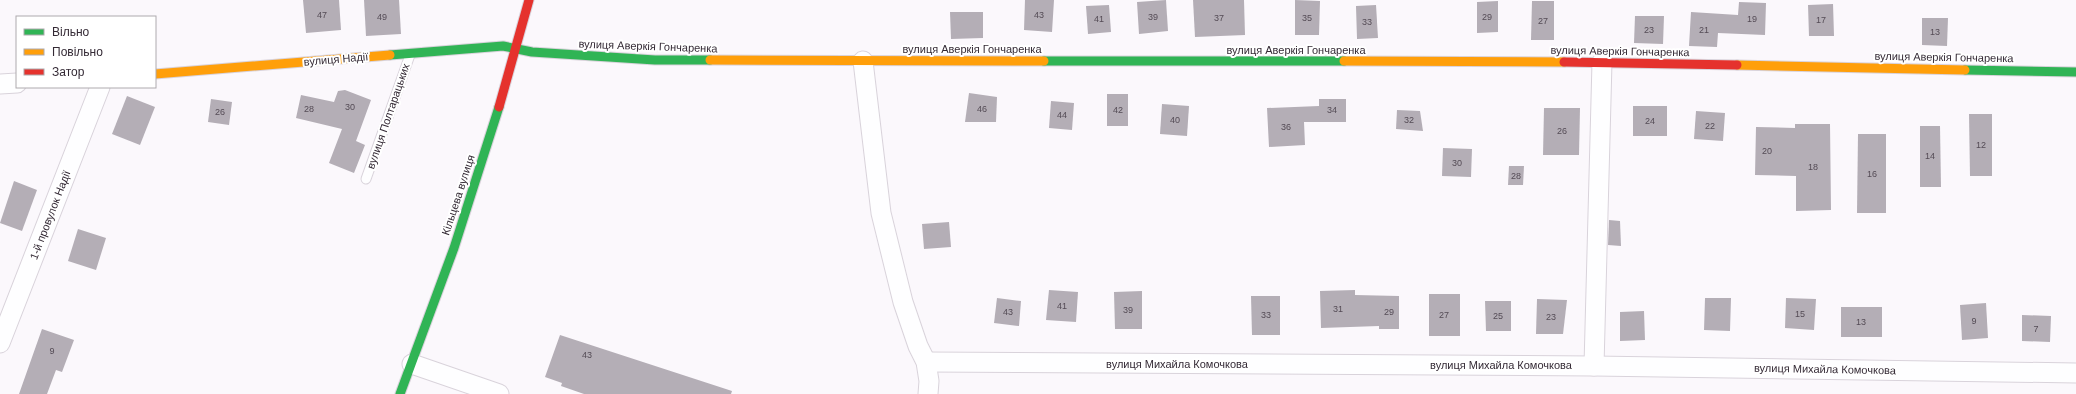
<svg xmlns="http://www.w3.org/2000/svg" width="2076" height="394" viewBox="0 0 2076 394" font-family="Arial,sans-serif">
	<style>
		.building { fill: #b4aeb6 }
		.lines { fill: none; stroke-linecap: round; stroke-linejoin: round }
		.lane-casing { stroke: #d9d3db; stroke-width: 11 }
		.street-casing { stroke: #d9d3db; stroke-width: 21 }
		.fast-casing { stroke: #d9d3db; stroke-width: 11 }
		.slow-casing { stroke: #d9d3db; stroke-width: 11 }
		.jam-casing { stroke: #d9d3db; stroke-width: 11 }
		.lane { stroke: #fefeff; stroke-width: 9 }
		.street { stroke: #fefeff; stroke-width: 19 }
		.fast { stroke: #30b455; stroke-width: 9 }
		.slow { stroke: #ff9f0a; stroke-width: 9 }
		.jam { stroke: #e5322d; stroke-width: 9 }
		.labels { text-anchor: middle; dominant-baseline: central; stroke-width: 4; stroke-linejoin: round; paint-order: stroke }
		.number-label { font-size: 9px; fill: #544b55 }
		.street-label { font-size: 11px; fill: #342a35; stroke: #fff }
	</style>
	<rect width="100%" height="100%" fill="#fbf8fc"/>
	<g class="building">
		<path d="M 303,0 L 339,0 L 341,30 L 306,33 Z"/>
		<path d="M 364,0 L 399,0 L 401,34 L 366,36 Z"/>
		<path d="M 1025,0 L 1054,0 L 1052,32 L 1024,30 Z"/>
		<path d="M 1166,0 L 1168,31 L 1139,34 L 1137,2 Z"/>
		<path d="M 1193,0 L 1244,0 L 1245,35 L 1195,37 Z"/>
		<path d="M 1295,0 L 1320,1 L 1319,35 L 1295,35 Z"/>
		<path d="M 1498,1 L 1498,32 L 1477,33 L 1477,2 Z"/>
		<path d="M 1532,1 L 1554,1 L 1554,40 L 1531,40 Z"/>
		<path d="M 1739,2 L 1766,3 L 1765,35 L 1718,33 L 1717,47 L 1689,46 L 1691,12 L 1738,15 Z"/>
		<path d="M 1833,4 L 1834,36 L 1809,36 L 1808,5 Z"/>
		<path d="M 1109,5 L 1111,32 L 1088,34 L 1086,6 Z"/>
		<path d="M 1376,5 L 1378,38 L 1357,39 L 1356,6 Z"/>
		<path d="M 950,12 L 983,12 L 983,38 L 951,39 Z"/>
		<path d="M 1635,16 L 1664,16 L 1663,44 L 1634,43 Z"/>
		<path d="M 1922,18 L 1948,18 L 1947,46 L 1922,45 Z"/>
		<path d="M 345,90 L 371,100 L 356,141 L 365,145 L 354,173 L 329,163 L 342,129 L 296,118 L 301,95 L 334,102 L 338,91 Z"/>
		<path d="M 969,93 L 997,97 L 996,122 L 965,122 Z"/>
		<rect x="1107" y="94" width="21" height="32"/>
		<path d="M 127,96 L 155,107 L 140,145 L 112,134 Z"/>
		<path d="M 211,99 L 232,102 L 229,125 L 208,122 Z"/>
		<path d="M 1319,99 L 1346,99 L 1346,122 L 1304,122 L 1305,145 L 1269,147 L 1267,108 L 1319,106 Z"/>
		<path d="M 1051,101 L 1074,103 L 1072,130 L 1049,128 Z"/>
		<path d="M 1162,104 L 1189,106 L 1187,136 L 1160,134 Z"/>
		<rect x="1633" y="106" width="34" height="30"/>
		<path d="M 1544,108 L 1580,108 L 1579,155 L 1543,155 Z"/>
		<path d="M 1397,110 L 1420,111 L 1423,131 L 1396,129 Z"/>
		<path d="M 1696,111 L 1725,113 L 1723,141 L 1694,139 Z"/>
		<path d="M 1969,114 L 1992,114 L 1992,176 L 1970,176 Z"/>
		<path d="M 1795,124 L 1830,124 L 1831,210 L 1796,211 L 1796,176 L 1755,175 L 1756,127 L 1795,128 Z"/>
		<path d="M 1920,126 L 1940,126 L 1941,187 L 1920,187 Z"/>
		<path d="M 1858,134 L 1886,134 L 1886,213 L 1857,213 Z"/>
		<path d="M 1443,148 L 1472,149 L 1471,177 L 1442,176 Z"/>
		<path d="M 1509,166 L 1524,166 L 1523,185 L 1508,185 Z"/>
		<path d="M 14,181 L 37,190 L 22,231 L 0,223 Z"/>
		<path d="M 1609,220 L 1620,221 L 1621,246 L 1608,245 Z"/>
		<path d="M 949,222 L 951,247 L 924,249 L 922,224 Z"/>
		<path d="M 78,229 L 106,238 L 96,270 L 68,261 Z"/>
		<path d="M 1049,290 L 1078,292 L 1076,322 L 1046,320 Z"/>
		<path d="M 1355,290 L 1355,295 L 1399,296 L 1399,329 L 1379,329 L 1379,326 L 1321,328 L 1320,291 Z"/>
		<path d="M 1142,291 L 1142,329 L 1115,329 L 1114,292 Z"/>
		<rect x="1429" y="294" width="31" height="42"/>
		<path d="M 1251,296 L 1280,296 L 1280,335 L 1252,335 Z"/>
		<path d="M 997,298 L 1021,301 L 1019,326 L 994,323 Z"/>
		<path d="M 1705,298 L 1731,298 L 1730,331 L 1704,330 Z"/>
		<path d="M 1786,298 L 1816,299 L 1814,330 L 1785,328 Z"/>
		<path d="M 1537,299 L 1567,300 L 1563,334 L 1536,334 Z"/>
		<path d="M 1485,301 L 1511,301 L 1511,331 L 1486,331 Z"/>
		<path d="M 1986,303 L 1988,338 L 1962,340 L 1960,305 Z"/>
		<rect x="1841" y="307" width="41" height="30"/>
		<path d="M 1644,311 L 1645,340 L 1620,341 L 1620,312 Z"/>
		<path d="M 2022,315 L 2051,316 L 2050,342 L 2022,341 Z"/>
		<path d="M 42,329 L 74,340 L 62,372 L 56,370 L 47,394 L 19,394 Z"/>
		<path d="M 560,335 L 732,391 L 731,394 L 584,394 L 561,386 L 562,383 L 545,377 Z"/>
	</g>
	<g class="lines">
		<g class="lane-casing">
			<path id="lane" d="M 366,179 L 410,55"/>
		</g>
		<g class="street-casing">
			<g id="street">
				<path d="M 863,61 L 881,213 L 903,302 L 918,346 L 926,362 L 929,381 L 928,394"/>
				<path d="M 0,84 L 17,83"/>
				<path d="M 0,343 L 100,87"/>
				<path d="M 926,362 L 1594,366 L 2076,373"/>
				<path d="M 412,364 L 499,394"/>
				<path d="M 1594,366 L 1602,62"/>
			</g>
		</g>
		<g class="fast-casing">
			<g id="fast">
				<path d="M 390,55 L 503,46 L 532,52 L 655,60 L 710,60"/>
				<path d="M 1044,61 L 1344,61"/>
				<path d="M 1965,70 L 2076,72"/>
				<path d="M 400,394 L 454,248 L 499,107"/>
			</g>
		</g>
		<g class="slow-casing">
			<g id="slow">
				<path d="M 710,60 L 1044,61"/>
				<path d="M 1344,61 L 1564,62"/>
				<path d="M 1737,65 L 1965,70"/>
				<path d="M 155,74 L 390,55"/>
			</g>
		</g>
		<g class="jam-casing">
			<g id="jam">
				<path d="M 1564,62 L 1737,65"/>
				<path d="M 499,107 L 529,0"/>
			</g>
		</g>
		<use href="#lane" class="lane"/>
		<use href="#street" class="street"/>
		<use href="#fast" class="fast"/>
		<use href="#slow" class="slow"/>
		<use href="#jam" class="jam"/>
	</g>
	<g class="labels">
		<g class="number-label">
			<text x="322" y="15">47</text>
			<text x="1039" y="15">43</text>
			<text x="382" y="17">49</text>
			<text x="1153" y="17">39</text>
			<text x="1487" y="17">29</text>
			<text x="1219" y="18">37</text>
			<text x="1307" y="18">35</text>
			<text x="1099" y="19">41</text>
			<text x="1752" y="19">19</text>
			<text x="1821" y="20">17</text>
			<text x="1543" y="21">27</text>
			<text x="1367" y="22">33</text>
			<text x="1649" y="30">23</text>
			<text x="1704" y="30">21</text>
			<text x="1935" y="32">13</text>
			<text x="350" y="107">30</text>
			<text x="309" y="109">28</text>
			<text x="982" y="109">46</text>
			<text x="1118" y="110">42</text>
			<text x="1332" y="110">34</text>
			<text x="220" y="112">26</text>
			<text x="1062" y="115">44</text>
			<text x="1175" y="120">40</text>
			<text x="1409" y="120">32</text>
			<text x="1650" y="121">24</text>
			<text x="1710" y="126">22</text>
			<text x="1286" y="127">36</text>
			<text x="1562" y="131">26</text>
			<text x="1981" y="145">12</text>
			<text x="1767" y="151">20</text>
			<text x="1930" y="156">14</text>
			<text x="1457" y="163">30</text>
			<text x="1813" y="167">18</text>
			<text x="1872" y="174">16</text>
			<text x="1516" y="176">28</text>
			<text x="1062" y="306">41</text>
			<text x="1338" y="309">31</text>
			<text x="1128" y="310">39</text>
			<text x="1008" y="312">43</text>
			<text x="1389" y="312">29</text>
			<text x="1800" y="314">15</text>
			<text x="1266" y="315">33</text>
			<text x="1444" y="315">27</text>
			<text x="1498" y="316">25</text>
			<text x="1551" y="317">23</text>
			<text x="1974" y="321">9</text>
			<text x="1861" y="322">13</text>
			<text x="2036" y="329">7</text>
			<text x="52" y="351">9</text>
			<text x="587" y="355">43</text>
		</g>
		<g class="street-label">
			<text transform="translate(648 46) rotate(2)">вулиця Аверкія Гончаренка</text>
			<text x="972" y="49">вулиця Аверкія Гончаренка</text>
			<text x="1296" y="50">вулиця Аверкія Гончаренка</text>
			<text transform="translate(1620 51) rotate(1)">вулиця Аверкія Гончаренка</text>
			<text transform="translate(1944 57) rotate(1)">вулиця Аверкія Гончаренка</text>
			<text transform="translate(336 59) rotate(-5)">вулиця Надії</text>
			<text transform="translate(388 116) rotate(-71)">вулиця Полтарацьких</text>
			<text transform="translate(458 195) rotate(-72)">Кільцева вулиця</text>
			<text transform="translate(50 215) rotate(-69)">1-й провулок Надії</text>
			<text x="1177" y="364">вулиця Михайла Комочкова</text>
			<text x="1501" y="365">вулиця Михайла Комочкова</text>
			<text transform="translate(1825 369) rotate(1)">вулиця Михайла Комочкова</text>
		</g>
	</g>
	<rect x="16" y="16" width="140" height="72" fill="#ffffff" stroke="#aeaaae"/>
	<rect x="24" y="29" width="20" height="6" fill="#30b455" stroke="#aeaaae"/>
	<text x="52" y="36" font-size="12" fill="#342a35">Вільно</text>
	<rect x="24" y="49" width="20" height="6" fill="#ff9f0a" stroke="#aeaaae"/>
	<text x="52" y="56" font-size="12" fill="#342a35">Повільно</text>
	<rect x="24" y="69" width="20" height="6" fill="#e5322d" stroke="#aeaaae"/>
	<text x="52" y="76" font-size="12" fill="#342a35">Затор</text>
</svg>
